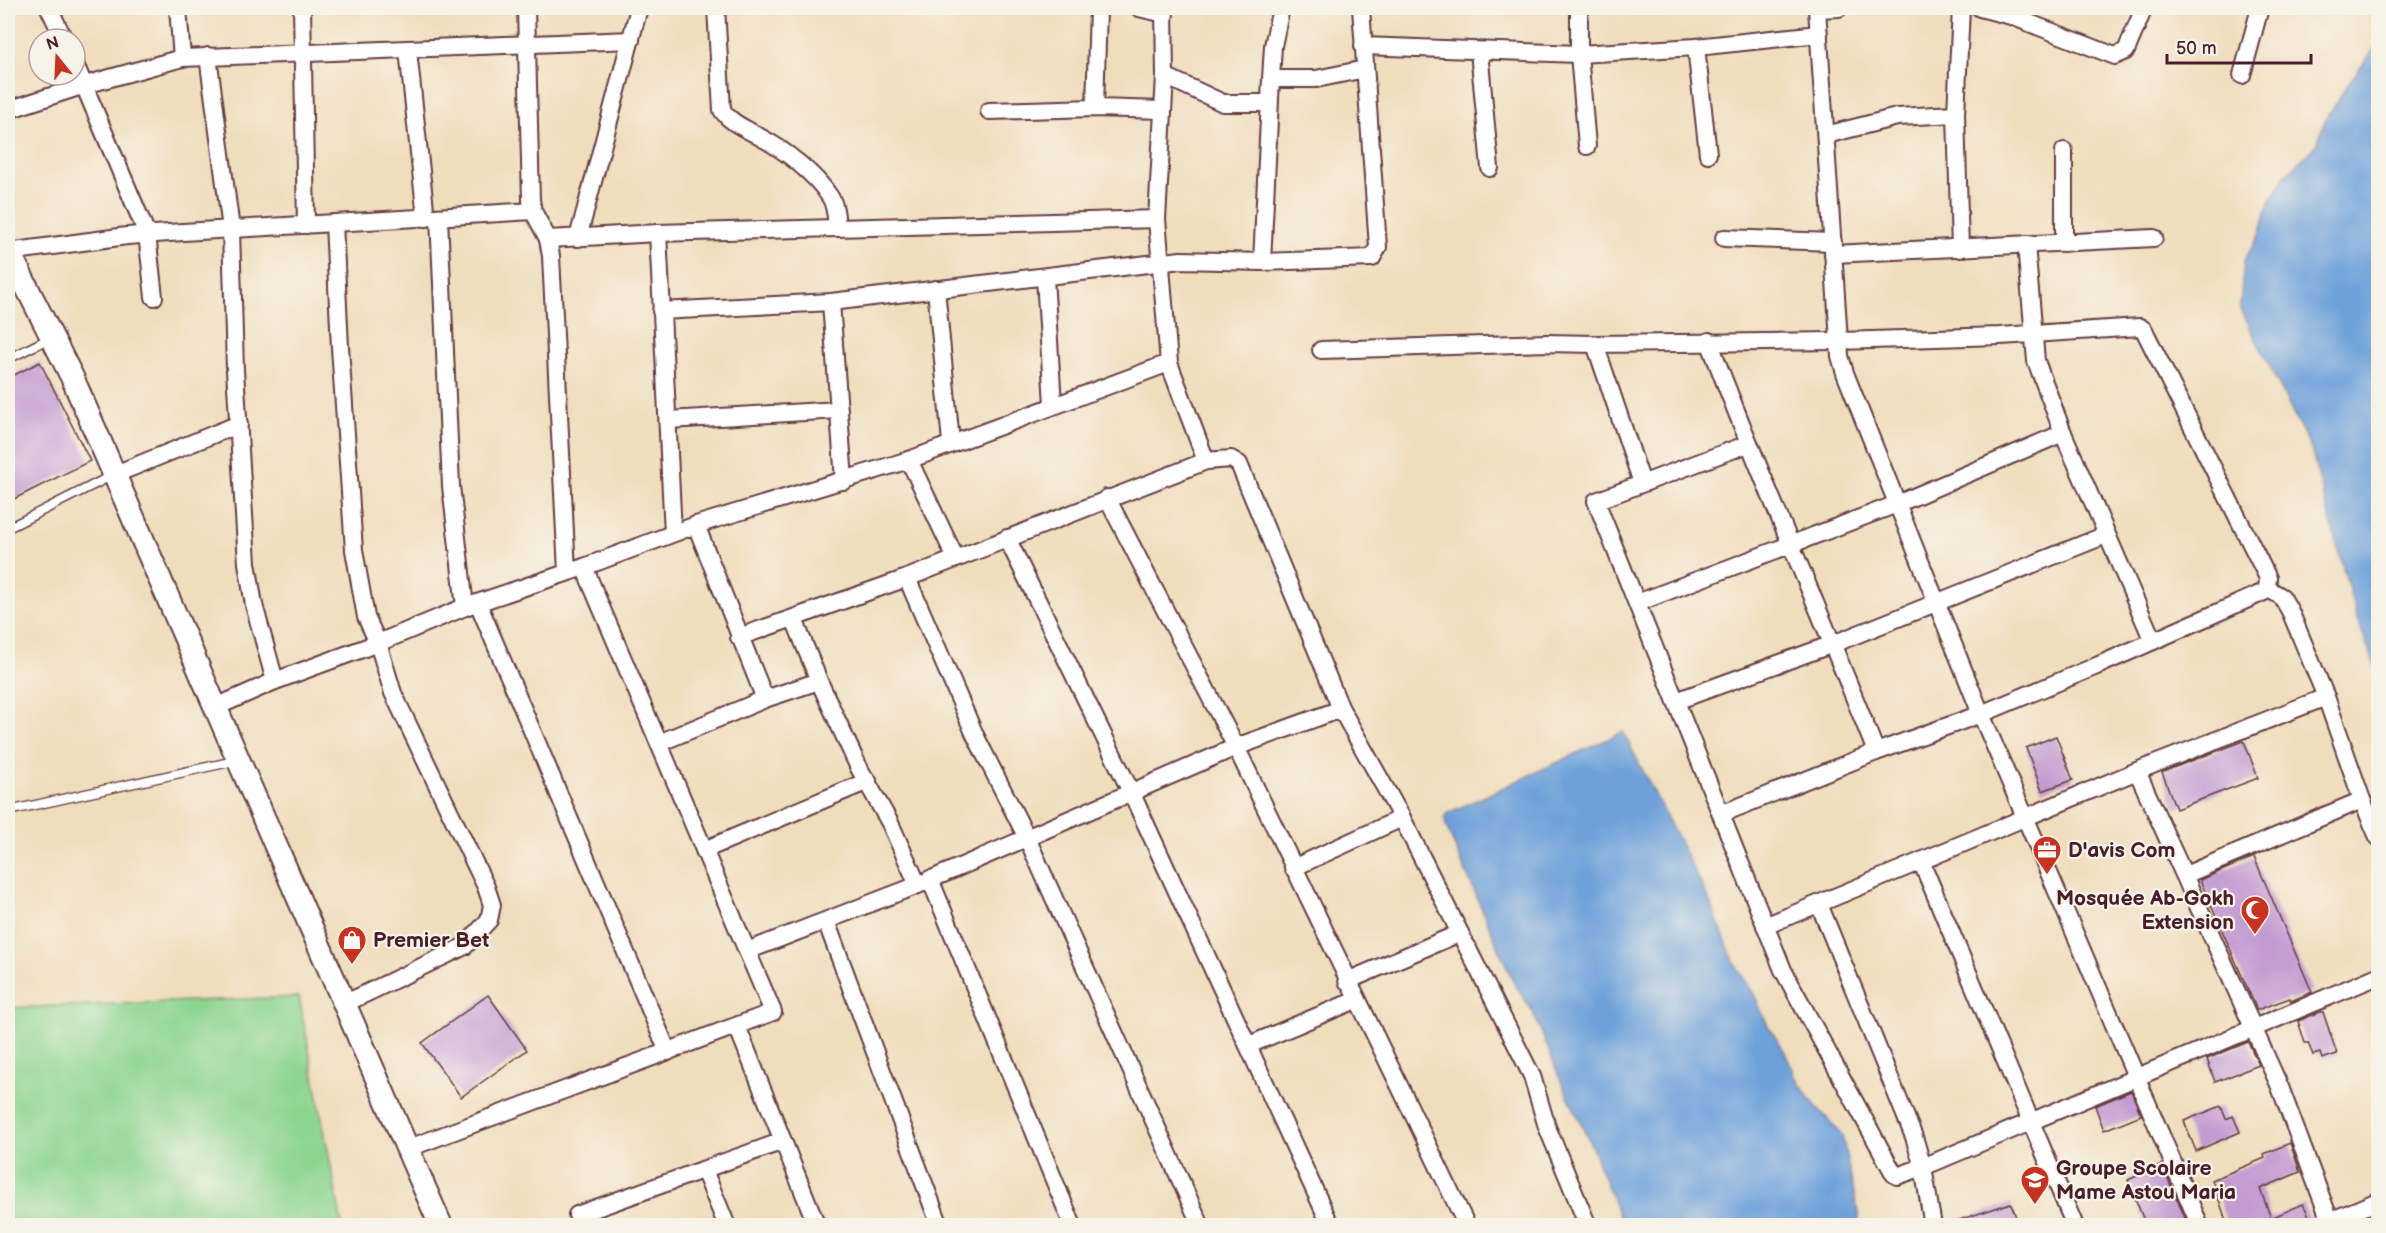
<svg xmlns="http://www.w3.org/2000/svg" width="2386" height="1233" viewBox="0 0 2386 1233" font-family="'Balsamiq Sans',sans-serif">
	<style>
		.green { fill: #8cd590; stroke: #6b7a5e; stroke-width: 1.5 }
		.water { fill: #6ea1da; stroke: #5c6082; stroke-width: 1.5 }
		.building { fill: #c39ad1 }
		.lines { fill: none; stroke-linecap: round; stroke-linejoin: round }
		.lane-casing { stroke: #633c41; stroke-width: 11 }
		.street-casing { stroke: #633c41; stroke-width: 20 }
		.secondary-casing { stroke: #633c41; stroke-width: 26 }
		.lane { stroke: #fff; stroke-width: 8 }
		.street { stroke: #fff; stroke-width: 16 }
		.secondary { stroke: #fff; stroke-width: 22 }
		.labels { text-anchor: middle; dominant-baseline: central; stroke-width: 4.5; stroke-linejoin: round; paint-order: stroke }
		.poi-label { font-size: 21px; font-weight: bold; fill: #4a1f2b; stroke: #f7f3e8; text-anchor: start }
	</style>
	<rect width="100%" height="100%" fill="#f7f3e8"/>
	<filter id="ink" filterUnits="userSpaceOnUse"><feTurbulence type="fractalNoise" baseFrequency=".0167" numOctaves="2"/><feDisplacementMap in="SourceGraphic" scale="12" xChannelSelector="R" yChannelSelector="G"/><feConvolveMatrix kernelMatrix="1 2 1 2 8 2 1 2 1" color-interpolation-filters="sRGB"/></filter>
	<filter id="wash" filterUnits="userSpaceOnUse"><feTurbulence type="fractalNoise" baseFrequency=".008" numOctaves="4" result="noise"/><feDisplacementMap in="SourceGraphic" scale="24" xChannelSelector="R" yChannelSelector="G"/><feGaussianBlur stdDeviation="1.35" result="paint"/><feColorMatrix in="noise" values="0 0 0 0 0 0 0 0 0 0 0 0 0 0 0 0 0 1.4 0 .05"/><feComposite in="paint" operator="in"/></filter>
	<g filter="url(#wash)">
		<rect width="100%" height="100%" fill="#f0ddbc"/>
		<path class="green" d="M 299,997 L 342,1225 L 8,1225 L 8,1008 Z"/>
		<g class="water">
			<path d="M 2378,43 L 2378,673 L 2357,619 L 2311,449 L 2240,307 L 2244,261 L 2261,232 L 2267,208 L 2285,176 L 2317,144 L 2325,120 L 2345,89 Z"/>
			<path d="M 1623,732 L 1708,898 L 1736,966 L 1754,994 L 1768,1026 L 1785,1052 L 1796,1078 L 1809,1098 L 1842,1135 L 1859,1217 L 1858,1225 L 1623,1225 L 1589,1140 L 1561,1081 L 1533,1012 L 1513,981 L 1446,826 L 1445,819 L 1448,813 Z"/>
		</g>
		<g id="blocks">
			<g class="building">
				<path d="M 40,362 L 90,461 L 8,502 L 8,378 Z"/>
				<path d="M 2056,736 L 2073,780 L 2042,791 L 2026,748 Z"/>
				<path d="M 2244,741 L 2258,778 L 2176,809 L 2162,772 Z"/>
				<path d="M 2254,857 L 2312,992 L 2291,1001 L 2290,998 L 2257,1010 L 2200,880 Z"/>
				<path d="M 488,995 L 527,1050 L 461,1097 L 422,1043 Z"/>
				<path d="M 2320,1012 L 2323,1012 L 2337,1054 L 2322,1059 L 2320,1053 L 2313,1055 L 2308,1043 L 2305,1043 L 2298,1021 Z"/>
				<path d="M 2248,1042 L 2259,1065 L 2215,1082 L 2207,1059 Z"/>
				<path d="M 2131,1091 L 2141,1115 L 2104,1130 L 2095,1106 Z"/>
				<path d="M 2221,1106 L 2226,1119 L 2233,1116 L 2240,1132 L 2196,1151 L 2184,1121 Z"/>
				<path d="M 2290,1143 L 2300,1172 L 2260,1189 L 2271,1218 L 2303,1204 L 2314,1226 L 2228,1226 L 2212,1180 L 2265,1158 L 2264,1154 Z"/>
				<path d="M 2162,1165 L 2186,1220 L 2172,1226 L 2154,1226 L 2152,1221 L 2145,1223 L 2128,1180 Z"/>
				<path d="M 2011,1203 L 2019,1226 L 1953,1226 L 1953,1222 Z"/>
			</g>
		</g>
	</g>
	<g filter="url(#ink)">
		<use href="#blocks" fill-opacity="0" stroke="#633c41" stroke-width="1.5"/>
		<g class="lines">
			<g class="lane-casing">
				<g id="lane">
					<path d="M 8,359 L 50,338"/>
					<path d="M 8,528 L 113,475"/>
					<path d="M 8,811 L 239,760"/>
				</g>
			</g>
			<g class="street-casing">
				<g id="street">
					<path d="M 49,8 L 64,39"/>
					<path d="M 178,8 L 182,58"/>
					<path d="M 302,8 L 306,225"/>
					<path d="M 526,8 L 531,200 L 533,211 L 548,239 L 658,233 L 1157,219"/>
					<path d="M 716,8 L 722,110 C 730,123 747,129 760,137 C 783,149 816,174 830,197 C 836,206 836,218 837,228"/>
					<path d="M 1139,8 L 1165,14"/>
					<path d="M 1164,8 L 1165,76 L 1157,219 L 1169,363 L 1206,461"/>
					<path d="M 1579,8 L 1579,54 L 1587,146"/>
					<path d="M 1817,8 L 1840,356 L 1845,373 L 1981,714 L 2200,1226"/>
					<path d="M 1980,8 L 2011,16 L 2115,56 L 2126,51 L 2144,8"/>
					<path d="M 1817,9 L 1839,8"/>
					<path d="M 1363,46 L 1579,54 L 1696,47 L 1819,34"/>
					<path d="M 1696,47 L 1708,154"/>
					<path d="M 408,50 L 426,218"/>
					<path d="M 1479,51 L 1490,168"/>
					<path d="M 208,56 L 231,229 L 235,370 L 247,563 L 254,605 L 275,681"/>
					<path d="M 75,64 L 147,234 L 154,297"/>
					<path d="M 2242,75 L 2260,8"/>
					<path d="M 1165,76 L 1223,103 L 1269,103"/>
					<path d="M 1271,79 L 1316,79 L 1365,69"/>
					<path d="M 1095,108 L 1098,8"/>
					<path d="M 8,110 L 85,85 L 182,58 L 631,40"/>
					<path d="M 989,111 L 1095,108 L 1163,110"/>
					<path d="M 1826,135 L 1897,117 L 1956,114"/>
					<path d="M 439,217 L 451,486 L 465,607"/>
					<path d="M 334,223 L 340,347 L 354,550 L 366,617 L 378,643 L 393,693 L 486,887 L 492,905 L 489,920 L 465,946 L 346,1003"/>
					<path d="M 658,233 L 673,533"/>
					<path d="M 578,238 L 639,8"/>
					<path d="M 1724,238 L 1833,242"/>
					<path d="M 548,239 L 551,256 L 567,572"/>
					<path d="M 2064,243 L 2064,151"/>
					<path d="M 2026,244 L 2036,361 L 2063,433 L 2153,641"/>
					<path d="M 1960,249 L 1956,114 L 1961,8"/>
					<path d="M 8,252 L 127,236 L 183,232 L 533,211"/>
					<path d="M 1833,254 L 2154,238"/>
					<path d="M 1262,262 L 1271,79 L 1273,46 L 1281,8"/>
					<path d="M 1045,278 L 1053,404"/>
					<path d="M 936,289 L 951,442"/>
					<path d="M 831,302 L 844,481"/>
					<path d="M 661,311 L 831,302 L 1181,260 L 1262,262 L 1372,258 L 1378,247 L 1361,8"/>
					<path d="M 1709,341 C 1761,480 1822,614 1876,752"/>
					<path d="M 1595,344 L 1642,483"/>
					<path d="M 1321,350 L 1547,343 L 1595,344 L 1839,341 L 2000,336 L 2140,327 L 2144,330 L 2268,578 L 2267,588 L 2264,592 L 2099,665 L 1981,714 L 1876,752 L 1721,814"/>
					<path d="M 668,420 L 839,410"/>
					<path d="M 1748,444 L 1596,501 L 1783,970 L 1894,1174 L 1897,1176 L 1923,1167 L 2378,976"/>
					<path d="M 909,460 L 956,559"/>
					<path d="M 113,475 L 239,424"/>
					<path d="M 1107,498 L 1236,747 L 1467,1226"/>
					<path d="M 696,525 L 765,699"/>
					<path d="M 1007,538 L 1132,794 L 1331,1226"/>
					<path d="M 907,578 L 975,735 L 1027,838 L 1201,1226"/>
					<path d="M 2267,588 L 2282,597 L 2290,611 L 2326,697 L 2362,800 L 2378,837"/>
					<path d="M 478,603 L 668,1052"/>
					<path d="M 1637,603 L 1897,504 L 2063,433"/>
					<path d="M 794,619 L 819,681 L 859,768 L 890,823 L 918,885"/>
					<path d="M 739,637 L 907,578 L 1206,461 L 1231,459 L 1239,464 L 1341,709 L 1402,818 L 1532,1076 L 1547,1127 L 1588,1226"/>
					<path d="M 1676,701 L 1833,644 L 2106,535"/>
					<path d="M 216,707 L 275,681 L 378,643 L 465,607 L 584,567 L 696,525 L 909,460 L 1169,363"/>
					<path d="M 659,743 L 765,699 L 819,681"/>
					<path d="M 2137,771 L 2280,1087 L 2332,1226"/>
					<path d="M 704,850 L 868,781"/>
					<path d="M 1921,861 L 2075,1226"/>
					<path d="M 1293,868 L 1402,818"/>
					<path d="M 2185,875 L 2362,800"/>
					<path d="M 930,879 L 1073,1226"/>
					<path d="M 1819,904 L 1914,1137 L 1923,1167 L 1933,1226"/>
					<path d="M 826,921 L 940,1226"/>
					<path d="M 1765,926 L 2137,771 L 2326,697"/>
					<path d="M 747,951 L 918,885 L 1236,747 L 1341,709"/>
					<path d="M 1347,981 L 1460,933"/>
					<path d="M 737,1026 L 817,1226"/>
					<path d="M 1249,1045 L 1356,1000"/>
					<path d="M 409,1148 L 773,1012 L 584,567"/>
					<path d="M 704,1170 L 727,1226"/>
					<path d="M 577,1215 L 783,1141"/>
					<path d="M 2330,1221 L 2378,1201"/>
				</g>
			</g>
			<g class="secondary-casing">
				<path id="secondary" d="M 8,250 L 72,377 L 441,1226"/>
			</g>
			<use href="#lane" class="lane"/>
			<use href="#street" class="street"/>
			<use href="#secondary" class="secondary"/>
		</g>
	</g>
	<defs>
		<g id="office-pin" transform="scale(1.5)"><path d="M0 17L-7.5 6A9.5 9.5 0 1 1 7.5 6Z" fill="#c8321e" stroke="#f7f3e8"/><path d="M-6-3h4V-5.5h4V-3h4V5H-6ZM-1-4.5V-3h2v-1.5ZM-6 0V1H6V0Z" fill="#fff"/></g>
		<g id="mosque-pin" transform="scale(1.5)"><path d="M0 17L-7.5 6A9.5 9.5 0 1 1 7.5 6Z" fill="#c8321e" stroke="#f7f3e8"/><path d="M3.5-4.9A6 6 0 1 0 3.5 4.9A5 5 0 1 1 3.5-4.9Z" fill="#fff"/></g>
		<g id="shop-pin" transform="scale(1.5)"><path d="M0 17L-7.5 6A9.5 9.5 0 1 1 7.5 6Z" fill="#c8321e" stroke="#f7f3e8"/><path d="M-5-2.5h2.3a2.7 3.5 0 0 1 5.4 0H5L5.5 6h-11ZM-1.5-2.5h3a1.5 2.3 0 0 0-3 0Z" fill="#fff"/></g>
		<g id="school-pin" transform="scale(1.5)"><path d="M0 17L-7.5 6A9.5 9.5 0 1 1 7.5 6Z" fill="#c8321e" stroke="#f7f3e8"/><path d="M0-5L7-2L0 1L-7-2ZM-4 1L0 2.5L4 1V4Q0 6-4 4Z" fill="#fff"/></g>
	</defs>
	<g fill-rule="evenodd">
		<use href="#office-pin" x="2047" y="850"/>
		<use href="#mosque-pin" x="2255" y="910"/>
		<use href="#shop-pin" x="352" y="940"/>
		<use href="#school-pin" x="2035" y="1180"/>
	</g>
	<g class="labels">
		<g class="poi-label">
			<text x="2068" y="850">D'avis Com</text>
			<text x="2234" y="898" text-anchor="end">Mosquée Ab-Gokh<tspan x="2234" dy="24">Extension</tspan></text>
			<text x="373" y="940">Premier Bet</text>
			<text x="2056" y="1168">Groupe Scolaire<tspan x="2056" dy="24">Mame Astou Maria</tspan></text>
		</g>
	</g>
	<rect width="2386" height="1233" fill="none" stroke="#f7f3e8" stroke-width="30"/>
	<g transform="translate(57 57) rotate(342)"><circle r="28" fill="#f7f3e8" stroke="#b29e9c" stroke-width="1.5"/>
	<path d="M0-4.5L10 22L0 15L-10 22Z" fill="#c8321e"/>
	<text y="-9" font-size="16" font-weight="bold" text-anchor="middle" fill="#4a1f2b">N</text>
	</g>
	<path d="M2167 54v9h144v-9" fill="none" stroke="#4a1f2b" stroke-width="3"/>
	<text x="2176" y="54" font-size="18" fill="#4a1f2b" stroke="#f7f3e8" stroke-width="4.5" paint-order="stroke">50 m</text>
</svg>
